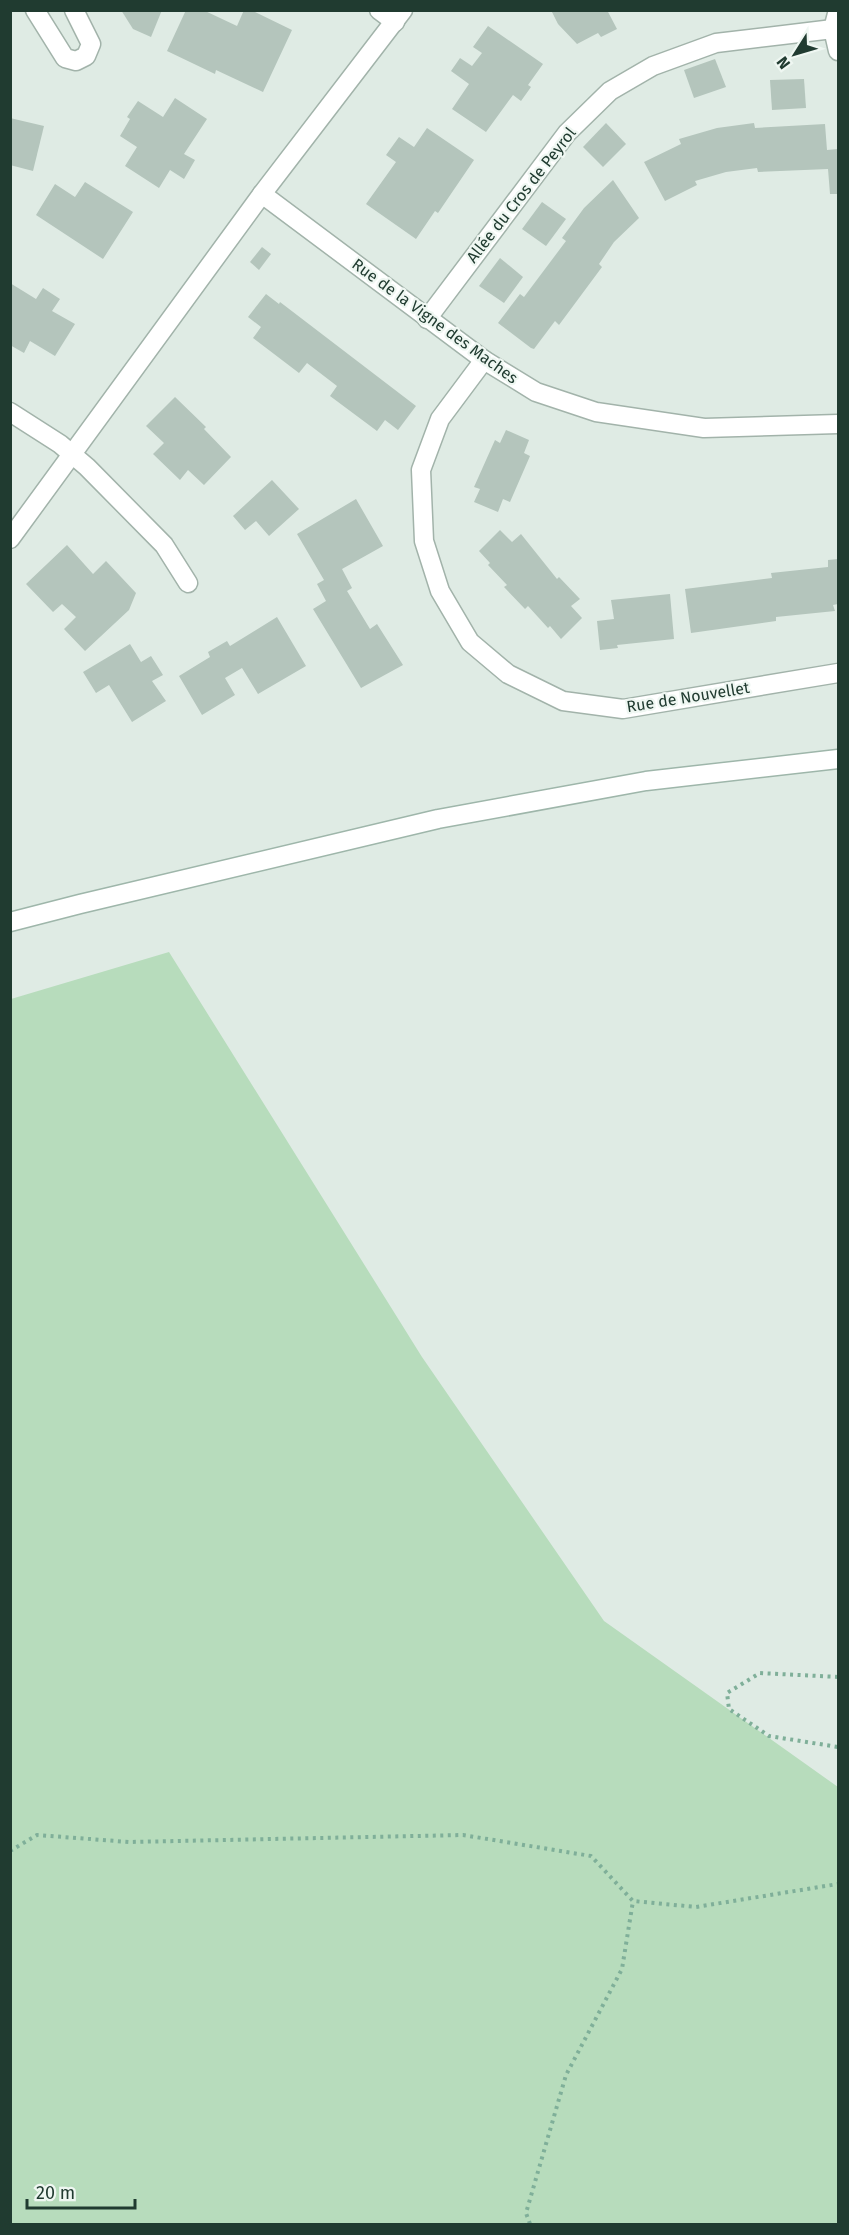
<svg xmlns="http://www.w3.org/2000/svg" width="849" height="2235" viewBox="0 0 849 2235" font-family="'Fira Sans',sans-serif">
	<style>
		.green { fill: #b7dcbc }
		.building { fill: #b4c5bc }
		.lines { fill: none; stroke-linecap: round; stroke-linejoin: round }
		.lane-casing { stroke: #a2b3aa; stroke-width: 21 }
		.street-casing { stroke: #a2b3aa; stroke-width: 21 }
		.secondary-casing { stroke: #9eb6aa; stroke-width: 21 }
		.path { stroke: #7faf99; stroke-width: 4; stroke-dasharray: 3 4.5; stroke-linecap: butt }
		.lane { stroke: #fff; stroke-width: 18 }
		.street { stroke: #fff; stroke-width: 18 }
		.secondary { stroke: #fff; stroke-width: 18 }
		.labels { text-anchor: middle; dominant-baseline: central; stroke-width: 4.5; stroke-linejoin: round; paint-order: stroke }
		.street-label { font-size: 16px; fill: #203b30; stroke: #eff7f2 }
	</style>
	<rect width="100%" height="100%" fill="#dfebe4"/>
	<path class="green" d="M 169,952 L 422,1357 L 604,1621 L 838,1787 L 838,2224 L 11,2224 L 11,999 Z"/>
	<g class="building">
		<path d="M 121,10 L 162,10 L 151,37 L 133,29 Z"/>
		<path d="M 186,10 L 203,10 L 237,26 L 244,10 L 251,10 L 292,30 L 263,92 L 216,70 L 215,74 L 167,51 Z"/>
		<path d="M 551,10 L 607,10 L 617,29 L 601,37 L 598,33 L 577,44 L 558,24 Z"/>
		<path d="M 488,26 L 543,64 L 528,85 L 531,87 L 521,101 L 513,95 L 486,132 L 452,109 L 469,84 L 451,71 L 460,58 L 472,66 L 482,53 L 473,47 Z"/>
		<path d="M 715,59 L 726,87 L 694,98 L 684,70 Z"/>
		<path d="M 804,79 L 806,108 L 772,110 L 770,80 Z"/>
		<path d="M 175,98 L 207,119 L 184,154 L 195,160 L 184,179 L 170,170 L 159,188 L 125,166 L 137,147 L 120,136 L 130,119 L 127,117 L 138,101 L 163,117 Z"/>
		<path d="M 10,118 L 44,126 L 33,171 L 10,165 Z"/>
		<path d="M 606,123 L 626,144 L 603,167 L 583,147 Z"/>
		<path d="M 754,123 L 755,128 L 825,124 L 827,150 L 838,149 L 838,194 L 830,194 L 828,169 L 758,172 L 757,168 L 726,172 L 695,181 L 697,185 L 665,201 L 644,162 L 681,144 L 679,139 L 717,128 Z"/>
		<path d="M 427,128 L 474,160 L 438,213 L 435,211 L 416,239 L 366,204 L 396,162 L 386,155 L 399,137 L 414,147 Z"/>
		<path d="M 613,180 L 639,218 L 614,242 L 599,264 L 602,267 L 559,325 L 555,321 L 534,349 L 531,348 L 498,323 L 520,294 L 524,297 L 566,241 L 562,238 L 584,208 Z"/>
		<path d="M 85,182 L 133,212 L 103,259 L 36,215 L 55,184 L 75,197 Z"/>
		<path d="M 542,202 L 566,219 L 546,246 L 522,229 Z"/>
		<path d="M 262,247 L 271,254 L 259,270 L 250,262 Z"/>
		<path d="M 500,258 L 523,277 L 504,303 L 479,286 Z"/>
		<path d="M 10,283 L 36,299 L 43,288 L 60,299 L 52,311 L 75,324 L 55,356 L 30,341 L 24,353 L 10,345 Z"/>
		<path d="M 266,294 L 279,304 L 280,302 L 416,406 L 398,430 L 385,420 L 377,431 L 330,396 L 337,386 L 307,363 L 299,373 L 253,338 L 261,327 L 248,317 Z"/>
		<path d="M 175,397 L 206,427 L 204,429 L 231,457 L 204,485 L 188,470 L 180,480 L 153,454 L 164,443 L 146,426 Z"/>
		<path d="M 506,430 L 529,440 L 524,453 L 530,456 L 510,502 L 503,499 L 498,512 L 474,502 L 480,489 L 474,487 L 495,440 L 500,443 Z"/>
		<path d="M 272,480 L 299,509 L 269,536 L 256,521 L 245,530 L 233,516 Z"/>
		<path d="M 356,499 L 383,546 L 342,569 L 352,588 L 347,591 L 370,629 L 377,624 L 403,665 L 361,688 L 313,609 L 326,601 L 317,584 L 324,580 L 297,534 Z"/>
		<path d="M 500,530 L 512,542 L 521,534 L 557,579 L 559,577 L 580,599 L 571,606 L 582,618 L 561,639 L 550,626 L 548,628 L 528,606 L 525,609 L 504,587 L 507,585 L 488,565 L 490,563 L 479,551 Z"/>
		<path d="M 67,545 L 93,574 L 106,561 L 136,593 L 129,610 L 85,651 L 64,629 L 76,617 L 62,604 L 53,612 L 26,584 Z"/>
		<path d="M 838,559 L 838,604 L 833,605 L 835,611 L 776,617 L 776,621 L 691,633 L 685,589 L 772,578 L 771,573 L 828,567 L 828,560 Z"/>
		<path d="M 670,594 L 674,639 L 617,645 L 618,648 L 600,650 L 597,621 L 614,619 L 611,600 Z"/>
		<path d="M 277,617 L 306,666 L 258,694 L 242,668 L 225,678 L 235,695 L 202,715 L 179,676 L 210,657 L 208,652 L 227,641 L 230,646 Z"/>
		<path d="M 130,644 L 141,662 L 151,656 L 163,675 L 152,681 L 166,701 L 132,722 L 109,685 L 96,693 L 83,672 Z"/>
	</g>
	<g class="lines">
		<g class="lane-casing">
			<g id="lane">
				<path d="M 35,10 L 65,58 L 76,61 L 86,56 L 91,44 L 74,10"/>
				<path d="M 10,412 L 60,444 L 87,467 L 164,545 L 188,583"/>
			</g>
		</g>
		<g class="street-casing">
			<g id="street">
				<path d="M 379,10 L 395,22"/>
				<path d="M 838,10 L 833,29 L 838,51"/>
				<path d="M 262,194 L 484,360 L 536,392 L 596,412 L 704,428 L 838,424"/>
				<path d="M 427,319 L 567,133 L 610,91 L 653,66 L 716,43 L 833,29"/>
				<path d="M 484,360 L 440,419 L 421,470 L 424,541 L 440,591 L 470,642 L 508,674 L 563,701 L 623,709 L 838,673"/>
				<path d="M 10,539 L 262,194 L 403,10"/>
			</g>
		</g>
		<g class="secondary-casing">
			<path id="secondary" d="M 10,922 L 80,904 L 438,819 L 646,781 L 838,759"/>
		</g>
		<g class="path">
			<path d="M 838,1677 L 760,1673 L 727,1693 L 729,1709 L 769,1736 L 838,1747"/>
			<path d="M 10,1851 L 37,1835 L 129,1842 L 463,1835 L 591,1856 L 633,1901 L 696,1907 L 838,1884"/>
			<path d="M 530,2224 L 526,2213 L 566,2075 L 622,1969 L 633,1901"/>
		</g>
		<use href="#lane" class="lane"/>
		<use href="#street" class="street"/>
		<use href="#secondary" class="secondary"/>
	</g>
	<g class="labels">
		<g class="street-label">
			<text transform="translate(521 195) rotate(-52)">Allée du Cros de Peyrol</text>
			<text transform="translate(435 321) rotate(36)">Rue de la Vigne des Maches</text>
			<text transform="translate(688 697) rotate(-9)">Rue de Nouvellet</text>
		</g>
	</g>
	<rect width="849" height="2235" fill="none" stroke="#203b30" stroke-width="24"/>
	<g transform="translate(795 54) rotate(233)" stroke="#eff7f2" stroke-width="4.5" paint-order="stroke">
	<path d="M0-4.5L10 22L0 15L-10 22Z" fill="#203b30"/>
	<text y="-9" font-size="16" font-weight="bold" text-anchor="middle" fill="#203b30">N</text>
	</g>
	<path d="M27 2199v9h108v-9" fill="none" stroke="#203b30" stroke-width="3"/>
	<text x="36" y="2199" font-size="18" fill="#203b30" stroke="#eff7f2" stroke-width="4.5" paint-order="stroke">20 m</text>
</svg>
